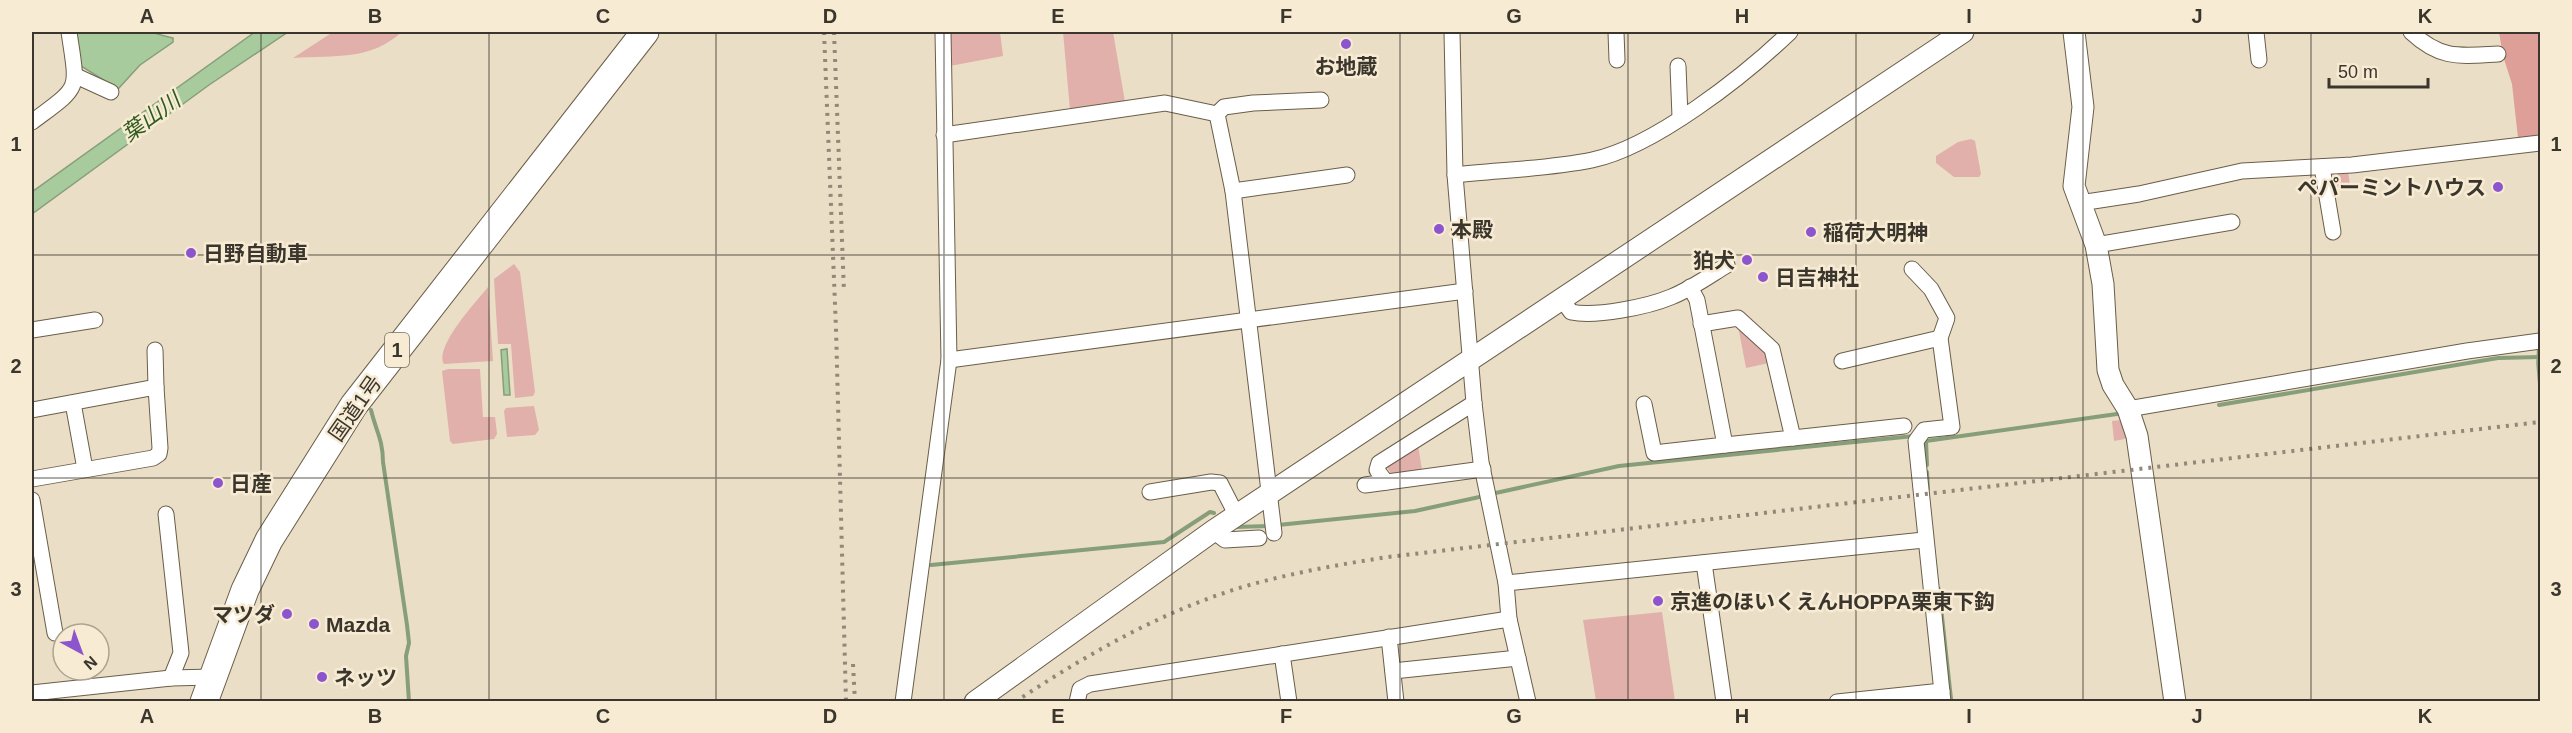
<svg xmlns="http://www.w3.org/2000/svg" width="2572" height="733" viewBox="0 0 2572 733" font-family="Arial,'Noto Sans JP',sans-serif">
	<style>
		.green { fill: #e1b0aa }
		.forest { fill: #dd9f98 }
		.water { fill: #a7cb9c; stroke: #879e7b; stroke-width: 1.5 }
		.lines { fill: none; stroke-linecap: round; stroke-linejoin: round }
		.stream { stroke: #879e7b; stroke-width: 4 }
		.street-casing { stroke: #6a5e49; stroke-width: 17 }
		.secondary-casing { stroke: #6a5e49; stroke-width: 23 }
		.highway-casing { stroke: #6a5e49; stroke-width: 29 }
		.street { stroke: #fff; stroke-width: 15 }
		.secondary { stroke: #fff; stroke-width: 21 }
		.highway { stroke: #fff; stroke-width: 27 }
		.rail { stroke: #918878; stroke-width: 4; stroke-dasharray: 3 6; stroke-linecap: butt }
		.grid { fill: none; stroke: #3b362d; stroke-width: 1.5; stroke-opacity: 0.55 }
		.poi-dot { fill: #8d55cd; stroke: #f8ebd3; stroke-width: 2 }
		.labels { text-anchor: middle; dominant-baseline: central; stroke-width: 5; stroke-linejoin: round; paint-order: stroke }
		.shield { fill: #f8ebd3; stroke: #746c5f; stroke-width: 1.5 }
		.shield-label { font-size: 20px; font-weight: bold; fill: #3b362d }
		.poi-label { font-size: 21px; font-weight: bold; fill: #3b362d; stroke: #f8ebd3; text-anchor: start }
		.street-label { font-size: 21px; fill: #3b362d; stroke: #f8ebd3 }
		.water-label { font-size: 22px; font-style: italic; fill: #2d5b1e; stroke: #f8ebd3 }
		.neatline { fill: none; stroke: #3b362d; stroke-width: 2 }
		.grid-label { font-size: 20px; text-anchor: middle; font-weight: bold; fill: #3b362d }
	</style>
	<rect width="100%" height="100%" fill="#ebdec6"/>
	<g class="green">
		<path d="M 333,32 L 402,32 C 369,61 336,55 293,58 Z"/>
		<path d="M 950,32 L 1000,32 L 1003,56 L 950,66 Z"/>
		<path d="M 1063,32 L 1113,32 L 1125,102 L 1070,110 Z"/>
		<path d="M 1971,139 L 1975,141 L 1981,174 L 1979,177 L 1954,177 L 1936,163 L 1936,156 L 1958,142 Z"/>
		<path d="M 2348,171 L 2350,185 L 2332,188 L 2331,181 L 2339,173 Z"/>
		<path d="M 514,264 L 520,272 L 535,392 L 533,396 L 515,398 L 511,344 L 498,344 L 494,279 Z"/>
		<path d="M 488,287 L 493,361 L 444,364 C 434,347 476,302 488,287 Z"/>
		<path d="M 1738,326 L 1767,353 L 1769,363 L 1746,368 Z"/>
		<path d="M 448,369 L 480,369 L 483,417 L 495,417 L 497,434 L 494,439 L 453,444 L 450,441 L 442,371 Z"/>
		<path d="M 534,406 L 539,430 L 535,435 L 507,437 L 504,411 L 506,408 Z"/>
		<path d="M 2122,420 L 2128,434 L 2125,439 L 2114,441 L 2112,421 Z"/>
		<path d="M 1418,445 L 1422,470 L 1392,475 L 1386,466 Z"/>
		<path d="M 1662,612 L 1675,701 L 1596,701 L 1583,620 Z"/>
	</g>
	<path class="forest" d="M 2499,32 L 2540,32 L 2540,135 L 2518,138 L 2512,84 L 2503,56 Z"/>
	<g class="water">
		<path d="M 76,32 L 157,32 L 157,34 L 173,38 L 173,42 L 140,65 L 118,89 L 81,66 Z"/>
		<path d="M 255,32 L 288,32 L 209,85 L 32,214 L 32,192 Z"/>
		<path d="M 2540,301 L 2540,399 L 2537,363 Z"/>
		<path d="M 507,349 L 510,395 L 504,395 L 501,350 Z"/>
	</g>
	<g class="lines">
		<g class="stream">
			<path d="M 2219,405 L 2498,358 L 2540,357"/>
			<path d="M 371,410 C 376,431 383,440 383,462 L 407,625 L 409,643 L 406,656 L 409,702"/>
			<path d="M 1927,465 L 1926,441 L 2117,414"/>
			<path d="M 1927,472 L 1928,489"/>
			<path d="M 1491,494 L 1619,466 L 1914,436"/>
			<path d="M 1278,525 L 1415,511 L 1484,496"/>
			<path d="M 1235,527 L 1270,526"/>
			<path d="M 931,565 L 1164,542 L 1210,512 L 1214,513"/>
			<path d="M 1939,589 L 1951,699"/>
		</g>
		<g class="street-casing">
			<g id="street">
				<path d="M 1452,32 L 1455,175 L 1474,403 L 1481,462 L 1506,583 L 1509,619 L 1528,702"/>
				<path d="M 1616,32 L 1617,60"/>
				<path d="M 2256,32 L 2259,60"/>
				<path d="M 2411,32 C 2441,60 2460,56 2498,54"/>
				<path d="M 1678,66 L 1680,117"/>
				<path d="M 76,76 L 111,92"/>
				<path d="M 1217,114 L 1233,191 L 1274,533"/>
				<path d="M 1217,114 L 1224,107 L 1253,103 L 1321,100"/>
				<path d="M 32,122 C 81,85 78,93 69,32"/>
				<path d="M 944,135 L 1165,103 L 1217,114"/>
				<path d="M 2322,167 L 2333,232"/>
				<path d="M 1455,175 C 1500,170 1548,169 1592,160 C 1654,147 1744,76 1790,32"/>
				<path d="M 1233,191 L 1347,175"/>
				<path d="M 2080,203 L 2139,194 L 2242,171 L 2352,165 L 2540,143"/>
				<path d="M 2096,245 L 2232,222"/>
				<path d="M 1912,269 L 1931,289 L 1947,318 L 1940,338"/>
				<path d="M 1561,298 L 1571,312 C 1596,317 1647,307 1671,297 C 1691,289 1709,276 1727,265"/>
				<path d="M 1701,324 L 1738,318 L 1772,349 L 1793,438 L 1725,445"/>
				<path d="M 32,330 L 95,320"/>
				<path d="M 155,350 L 156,387"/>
				<path d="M 949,360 L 1465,291"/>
				<path d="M 1842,361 L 1940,338 L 1952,427 L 1924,430 L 1916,441 L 1943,702"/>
				<path d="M 73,403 L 85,469"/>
				<path d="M 1644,404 L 1654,453 L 1725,445 L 1697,300 L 1690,287"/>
				<path d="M 2128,409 L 2467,351 L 2540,341"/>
				<path d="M 32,410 L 156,387 L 160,448 L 159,454 L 153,458 L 32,479"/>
				<path d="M 1793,438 L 1904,426"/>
				<path d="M 1386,482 L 1377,470 L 1379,463 L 1474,403"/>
				<path d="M 1365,485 L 1483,469"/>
				<path d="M 1150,492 L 1211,482 L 1220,483 L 1237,516"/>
				<path d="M 32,500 L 55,633"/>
				<path d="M 166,514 L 181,653 L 171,678"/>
				<path d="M 1213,531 L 1225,540 L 1259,538"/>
				<path d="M 1704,563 L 1724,702"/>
				<path d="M 1506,583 L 1924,540"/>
				<path d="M 1389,637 L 1396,702"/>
				<path d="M 1282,654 L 1289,702"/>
				<path d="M 1393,671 L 1518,658"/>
				<path d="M 32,693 L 171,678 L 213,677"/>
				<path d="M 903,702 L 949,360 L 943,32"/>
				<path d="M 1077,702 L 1080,689 L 1090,684 L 1509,619"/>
				<path d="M 1837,702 L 1942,691"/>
			</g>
		</g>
		<g class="secondary-casing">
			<g id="secondary">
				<path d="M 2074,32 L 2083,107 L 2074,186 L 2096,245 L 2103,284 L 2108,370 L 2113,385 L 2128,409 L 2137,436 L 2175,702"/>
				<path d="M 975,702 L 1213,531 L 1963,32"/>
			</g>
		</g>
		<g class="highway-casing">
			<path id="highway" d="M 204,702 L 245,590 L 269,540 L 354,405 L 645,32"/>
		</g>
		<use href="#street" class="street"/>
		<use href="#secondary" class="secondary"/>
		<use href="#highway" class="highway"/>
		<g class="rail">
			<path d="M 824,32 L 836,329 L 846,702"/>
			<path d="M 834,32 L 844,292"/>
			<path d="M 853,664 L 855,702"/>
			<path d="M 1015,702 C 1089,653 1167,608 1253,584 C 1297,572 1342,564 1388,557 L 2540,422"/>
		</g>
	</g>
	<path class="grid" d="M 261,32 L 261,702M 489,32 L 489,702M 716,32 L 716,702M 944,32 L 944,702M 1172,32 L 1172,702M 1400,32 L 1400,702M 1628,32 L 1628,702M 1856,32 L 1856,702M 2083,32 L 2083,702M 2311,32 L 2311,702M 32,255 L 2540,255M 32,478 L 2540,478"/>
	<g class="poi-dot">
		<circle cx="1346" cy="44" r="6"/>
		<circle cx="2498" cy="187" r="6"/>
		<circle cx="1439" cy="229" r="6"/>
		<circle cx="1811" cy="232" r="6"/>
		<circle cx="191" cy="253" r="6"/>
		<circle cx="1747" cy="260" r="6"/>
		<circle cx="1763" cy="277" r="6"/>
		<circle cx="218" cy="483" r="6"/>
		<circle cx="1658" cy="601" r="6"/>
		<circle cx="287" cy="614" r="6"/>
		<circle cx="314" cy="624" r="6"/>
		<circle cx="322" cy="677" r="6"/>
	</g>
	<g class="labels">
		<rect class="shield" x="385" y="333" width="24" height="34" rx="4.5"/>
		<g class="shield-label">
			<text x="397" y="350">1</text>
		</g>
		<g class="poi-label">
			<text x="1346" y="66" text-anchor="middle">お地蔵</text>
			<text x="2486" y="187" text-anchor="end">ペパーミントハウス</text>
			<text x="1451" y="229">本殿</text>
			<text x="1823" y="232">稲荷大明神</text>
			<text x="203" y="253">日野自動車</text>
			<text x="1735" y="260" text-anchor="end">狛犬</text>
			<text x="1775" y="277">日吉神社</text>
			<text x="230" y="483">日産</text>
			<text x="1670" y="601">京進のほいくえんHOPPA栗東下鈎</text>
			<text x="275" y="614" text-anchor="end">マツダ</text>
			<text x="326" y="624">Mazda</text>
			<text x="334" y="677">ネッツ</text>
		</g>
		<g class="street-label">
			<text transform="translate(355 408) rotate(-55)">国道1号</text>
		</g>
		<g class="water-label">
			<text transform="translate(151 117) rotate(-36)">葉山川</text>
		</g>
	</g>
	<rect width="2572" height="733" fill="none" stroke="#f8ebd3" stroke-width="66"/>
	<g transform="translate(81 652) rotate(139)"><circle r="28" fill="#f8ebd3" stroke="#aca391" stroke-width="1.5"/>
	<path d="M0-4.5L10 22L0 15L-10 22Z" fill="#8d55cd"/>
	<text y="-9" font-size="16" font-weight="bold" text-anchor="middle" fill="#3b362d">N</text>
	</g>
	<path d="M2329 78v9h99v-9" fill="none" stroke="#3b362d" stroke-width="3"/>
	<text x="2338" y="78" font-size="18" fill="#3b362d" stroke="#f8ebd3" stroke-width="4.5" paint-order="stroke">50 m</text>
	<rect x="33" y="33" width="2506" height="667" class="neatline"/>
	<g class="grid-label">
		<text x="147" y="23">A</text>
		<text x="375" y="23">B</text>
		<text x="603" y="23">C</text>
		<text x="830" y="23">D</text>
		<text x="1058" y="23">E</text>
		<text x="1286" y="23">F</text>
		<text x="1514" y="23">G</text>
		<text x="1742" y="23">H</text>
		<text x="1969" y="23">I</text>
		<text x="2197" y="23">J</text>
		<text x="2425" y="23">K</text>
		<text x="16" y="151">1</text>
		<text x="2556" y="151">1</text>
		<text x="16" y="373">2</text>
		<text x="2556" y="373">2</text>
		<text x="16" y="596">3</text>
		<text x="2556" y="596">3</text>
		<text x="147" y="723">A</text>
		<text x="375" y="723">B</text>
		<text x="603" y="723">C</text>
		<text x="830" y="723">D</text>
		<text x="1058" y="723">E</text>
		<text x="1286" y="723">F</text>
		<text x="1514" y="723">G</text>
		<text x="1742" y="723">H</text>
		<text x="1969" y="723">I</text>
		<text x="2197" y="723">J</text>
		<text x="2425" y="723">K</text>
	</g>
</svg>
